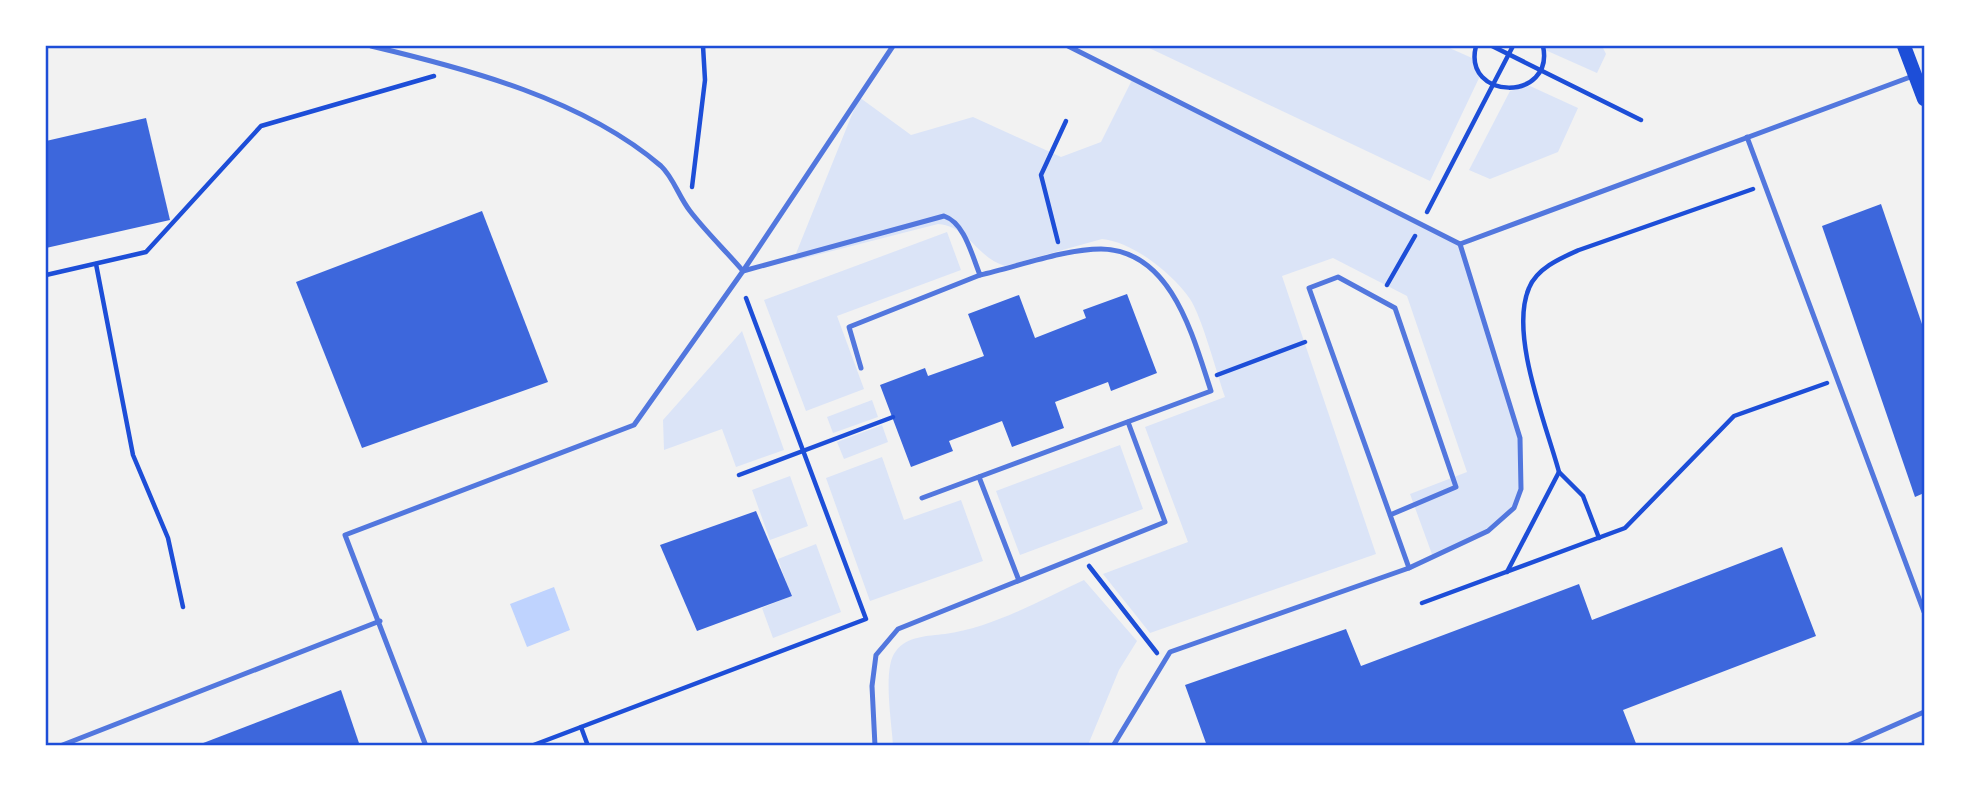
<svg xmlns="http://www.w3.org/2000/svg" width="1970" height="791" viewBox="0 0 1970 791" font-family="Rubik,sans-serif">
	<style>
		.green { fill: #dbe4f7 }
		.water { fill: #bfd3fe }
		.building { fill: #3d67dc }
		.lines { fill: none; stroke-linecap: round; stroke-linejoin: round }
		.path { stroke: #1d4ed8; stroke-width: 4.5 }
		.service { stroke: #5277de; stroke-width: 5 }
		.secondary { stroke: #1d4ed8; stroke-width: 14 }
		.neatline { fill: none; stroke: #1d4ed8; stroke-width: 2.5 }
	</style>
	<rect width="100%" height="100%" fill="#f2f2f2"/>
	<g class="green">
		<path d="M 1145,46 L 1445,46 L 1472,58 L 1480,76 L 1430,181 Z"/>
		<path d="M 1542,46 L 1602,46 L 1606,54 L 1597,73 L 1543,49 Z"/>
		<path d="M 1133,78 L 1460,244 L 1520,438 L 1521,489 L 1514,508 L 1488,531 L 1433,557 L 1410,494 L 1467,472 L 1407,296 L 1333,258 L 1282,276 L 1376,554 L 1150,633 L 1103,574 L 1188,542 L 1145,427 L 1225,397 C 1217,374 1202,317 1190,299 C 1172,273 1133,242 1102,239 L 1005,266 C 977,258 968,226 938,224 L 793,261 L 859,97 L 911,135 L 973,117 L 1061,157 L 1101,142 Z"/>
		<path d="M 1530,86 L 1578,108 L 1558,152 L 1490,179 L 1469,170 L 1510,91 Z"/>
		<path d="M 947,232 L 961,270 L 837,316 L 864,389 L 806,411 L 764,300 Z"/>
		<path d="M 742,331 L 784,450 L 736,467 L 722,429 L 664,450 L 663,420 Z"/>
		<path d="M 872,400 L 878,417 L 833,433 L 827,417 Z"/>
		<path d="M 882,425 L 888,442 L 844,459 L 837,442 Z"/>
		<path d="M 1120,445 L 1143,509 L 1020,555 L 996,491 Z"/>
		<path d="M 882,457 L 904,520 L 961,500 L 983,561 L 870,601 L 826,478 Z"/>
		<path d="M 790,476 L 808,526 L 770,540 L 752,490 Z"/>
		<path d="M 816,544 L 841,612 L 773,638 L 762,608 L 791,596 L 778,559 Z"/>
		<path d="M 1084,580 L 1137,641 L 1119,670 L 1088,745 L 893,745 C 892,724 882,667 896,651 C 907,636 928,636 945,634 C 992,628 1041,600 1084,580 Z"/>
	</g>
	<path class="water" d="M 554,587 L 570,630 L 527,647 L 510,604 Z"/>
	<g class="building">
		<path d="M 146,118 L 170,220 L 46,248 L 46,141 Z"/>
		<path d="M 1881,204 L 1924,330 L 1924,493 L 1915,497 L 1822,226 Z"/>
		<path d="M 482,211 L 548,382 L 362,448 L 296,282 Z"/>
		<path d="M 1127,294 L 1157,373 L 1111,391 L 1108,382 L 1055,402 L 1064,428 L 1012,447 L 1002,421 L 949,441 L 953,451 L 911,467 L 880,385 L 925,368 L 928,376 L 984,356 L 968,314 L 1019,295 L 1035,338 L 1086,318 L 1083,310 Z"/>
		<path d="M 756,511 L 792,596 L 697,631 L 660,545 Z"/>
		<path d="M 1782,547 L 1816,636 L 1623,710 L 1637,746 L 1207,746 L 1185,685 L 1346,629 L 1361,666 L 1579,584 L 1592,620 Z"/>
		<path d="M 341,690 L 360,746 L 198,746 L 198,745 Z"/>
	</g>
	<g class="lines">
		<g class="path">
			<path d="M 1476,46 C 1462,101 1555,102 1543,46"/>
			<path d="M 1492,46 L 1641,120"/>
			<path d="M 692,187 L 705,80 L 703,46"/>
			<path d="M 1427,212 L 1513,46"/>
			<path d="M 1058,242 L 1041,175 L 1066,121"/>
			<path d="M 96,264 L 133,455 L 168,538 L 183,607"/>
			<path d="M 46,275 L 146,252 L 261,126 L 434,76"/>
			<path d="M 1387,285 L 1415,236"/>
			<path d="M 1217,375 L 1305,342"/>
			<path d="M 1559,472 L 1583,496 L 1599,538"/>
			<path d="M 739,475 L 893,417"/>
			<path d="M 1089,566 L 1157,653"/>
			<path d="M 1507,572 L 1559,472 C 1546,424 1509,334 1529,288 C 1537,268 1561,258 1579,250 L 1753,189"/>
			<path d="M 1422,603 L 1625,528 L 1734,416 L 1827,383"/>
			<path d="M 581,727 L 588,746"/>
			<path d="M 531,746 L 866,619 L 746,298"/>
		</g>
		<g class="service">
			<path d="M 371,46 C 468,69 583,99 661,166 C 673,177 679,197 690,211 C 706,232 726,251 743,271 L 944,216 C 965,223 972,256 980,275 C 1016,267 1065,249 1101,249 C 1172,250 1193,337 1211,391 L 922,498"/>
			<path d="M 1068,46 L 1460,244"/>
			<path d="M 1747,137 L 1924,612"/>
			<path d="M 861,368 L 849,327 L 980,275"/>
			<path d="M 979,477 L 1018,578"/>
			<path d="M 1390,515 L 1456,487 L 1395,308 L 1338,277 L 1309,288 L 1409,568"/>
			<path d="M 60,746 L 380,621"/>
			<path d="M 426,746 L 345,535 L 634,425 L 743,271 L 893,46"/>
			<path d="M 875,746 L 872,686 L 876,655 L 898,629 L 1165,522 L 1128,422"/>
			<path d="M 1113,746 L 1170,652 L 1409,568 L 1488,531 L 1514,508 L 1521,489 L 1520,438 L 1460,244 L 1913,76"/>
			<path d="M 1847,746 L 1924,712"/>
		</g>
		<path class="secondary" d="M 1904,46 L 1924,99"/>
	</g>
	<rect width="1970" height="791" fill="none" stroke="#ffffff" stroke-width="94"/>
	<rect x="47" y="47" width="1876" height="697" class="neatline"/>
</svg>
